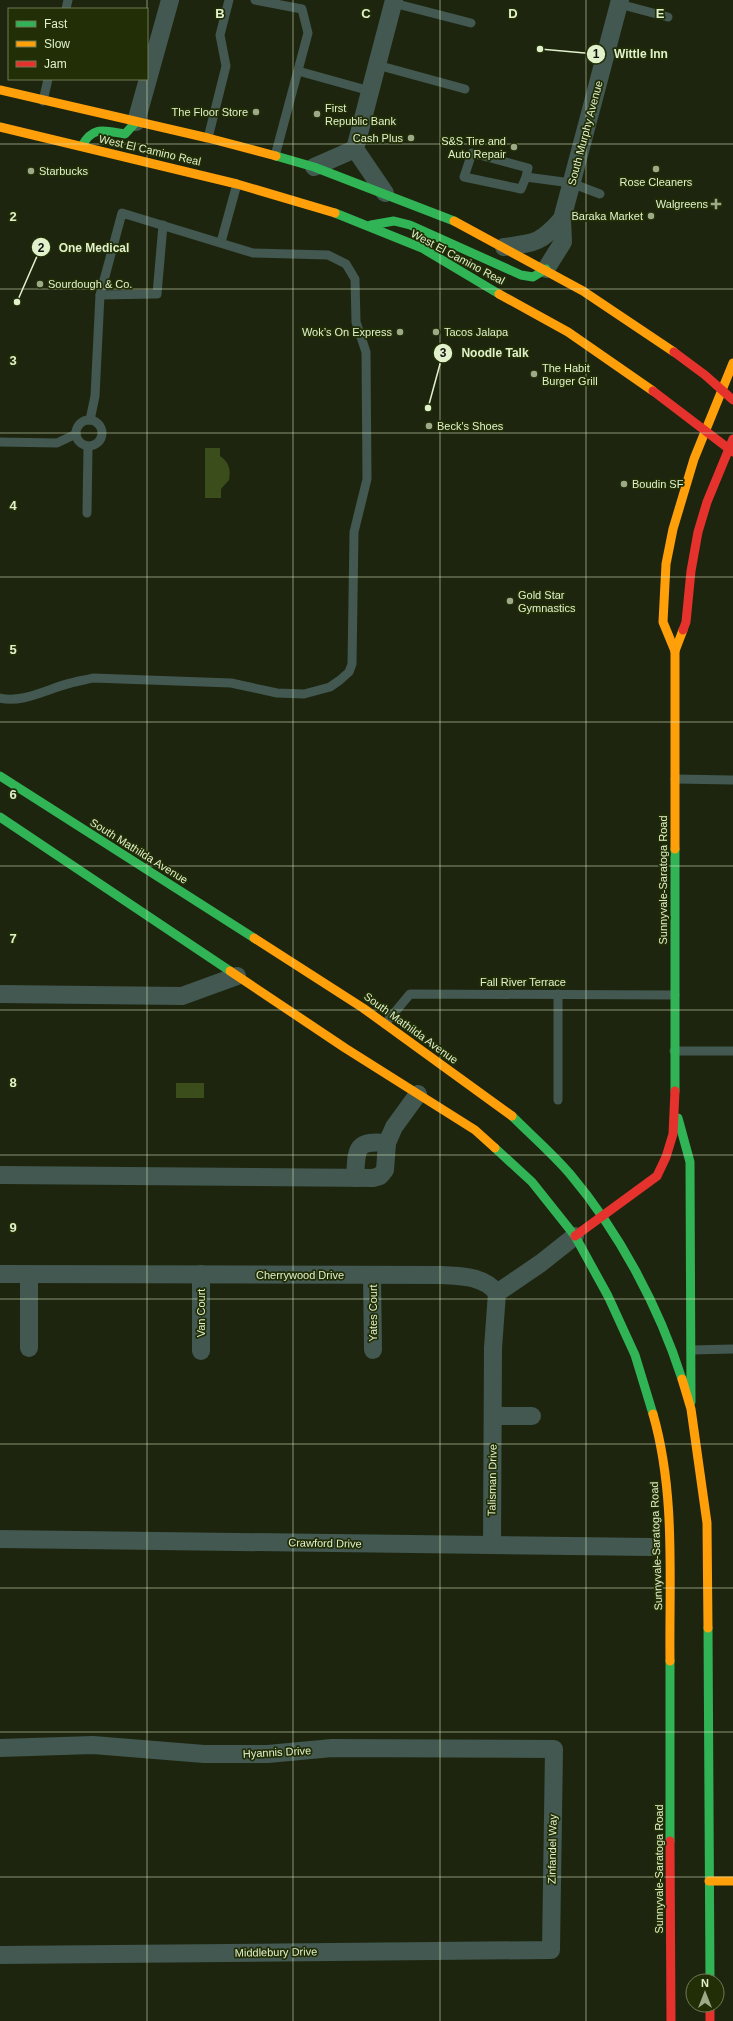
<svg xmlns="http://www.w3.org/2000/svg" width="733" height="2021" viewBox="0 0 733 2021" font-family="Arial,sans-serif">
	<style>
		.water { fill: #3b4d1b }
		.lines { fill: none; stroke-linecap: round; stroke-linejoin: round }
		.lane { stroke: #425850; stroke-width: 9 }
		.street { stroke: #425850; stroke-width: 18 }
		.fast { stroke: #30b455; stroke-width: 9 }
		.slow { stroke: #ff9f0a; stroke-width: 9 }
		.jam { stroke: #e5322d; stroke-width: 9 }
		.grid { fill: none; stroke: #e1f1cb; stroke-width: 1; stroke-opacity: 0.55 }
		.poi-dot { fill: #9daa89; stroke: #212e06; stroke-width: 1.5 }
		.labels { text-anchor: middle; dominant-baseline: central; stroke-width: 3.5; stroke-linejoin: round; paint-order: stroke }
		.poi-label { font-size: 11px; fill: #e1f1cb; stroke: #212e06; text-anchor: start }
		.street-label { font-size: 11px; fill: #e1f1cb; stroke: #212e06 }
		.grid-label { font-size: 13px; text-anchor: middle; font-weight: bold; fill: #e1f1cb; stroke: #212e06; stroke-width: 3.5; stroke-linejoin: round; paint-order: stroke }
		.leader { fill: none; stroke: #e1f1cb; stroke-width: 1.5 }
		.callout-dot { fill: #e1f1cb; stroke: #212e06; stroke-width: 1.5 }
		.mark-label { font-size: 12px; text-anchor: middle; font-weight: bold; fill: #111 }
		.callout-label { font-size: 12px; text-anchor: middle; font-weight: bold; fill: #e1f1cb; stroke: #212e06; stroke-width: 3.5; stroke-linejoin: round; paint-order: stroke }
	</style>
	<rect width="100%" height="100%" fill="#1e250f"/>
	<g class="water">
		<path d="M 205,448 L 220,448 L 220,456 C 229,462 231,470 229,480 L 221,489 L 221,498 L 205,498 Z"/>
		<rect x="176" y="1083" width="28" height="15"/>
	</g>
	<g class="lines">
		<g class="lane">
			<path d="M 255,0 L 302,9 L 308,33 L 275,156"/>
			<path d="M 393,3 L 471,23"/>
			<path d="M 619,4 L 668,17"/>
			<path d="M 66,9 L 68,0"/>
			<path d="M 377,65 L 465,89"/>
			<path d="M 298,71 L 370,91"/>
			<path d="M 43,101 L 48,79"/>
			<path d="M 208,138 L 226,66 L 220,35 L 229,0"/>
			<path d="M 526,177 L 521,189 L 464,177 L 472,153 L 528,168 L 526,177 L 571,183 L 600,194"/>
			<path d="M 221,242 L 237,184"/>
			<path d="M 100,295 L 157,294 L 163,225"/>
			<circle cx="89" cy="433" r="13"/>
			<path d="M 0,442 L 57,443 L 76,434"/>
			<path d="M 87,513 L 88,447"/>
			<path d="M 0,698 C 22,704 49,688 71,683 C 78,681 85,680 93,678 L 231,683 L 277,693 L 304,694 L 330,687 L 340,680 L 349,672 L 352,664 L 354,532 L 367,479 L 366,352 L 356,322 L 355,279 L 346,264 L 328,255 L 253,253 L 122,213 L 100,295 L 95,396 L 90,420"/>
			<path d="M 675,779 L 733,780"/>
			<path d="M 558,994 L 558,1100"/>
			<path d="M 385,1024 L 410,994 L 675,995"/>
			<path d="M 674,1051 L 733,1051"/>
			<path d="M 691,1350 L 733,1349"/>
		</g>
		<g class="street">
			<path d="M 136,122 L 170,0"/>
			<path d="M 314,167 L 355,149"/>
			<path d="M 385,193 L 355,149 L 394,0"/>
			<path d="M 504,247 C 535,243 541,243 562,219"/>
			<path d="M 546,269 L 563,242 L 562,219 L 620,0"/>
			<path d="M 0,994 L 182,996 L 237,976"/>
			<path d="M 0,1175 L 373,1178 L 380,1176 L 385,1170 L 387,1143 L 394,1127 L 418,1094"/>
			<path d="M 355,1178 C 357,1149 354,1140 387,1143"/>
			<path d="M 0,1274 L 442,1275 C 462,1276 484,1276 497,1293"/>
			<path d="M 29,1274 L 29,1348"/>
			<path d="M 201,1274 L 201,1351"/>
			<path d="M 372,1275 L 373,1350"/>
			<path d="M 497,1293 L 541,1263 L 575,1236"/>
			<path d="M 493,1416 L 532,1416"/>
			<path d="M 0,1539 L 651,1547"/>
			<path d="M 492,1544 L 493,1348 L 497,1293"/>
			<path d="M 0,1748 L 93,1745 L 204,1754 L 268,1754 L 332,1748 L 554,1749 L 551,1950 L 0,1955"/>
		</g>
		<g class="fast">
			<path d="M 82,146 C 93,125 105,131 125,134 L 136,122"/>
			<path d="M 276,156 L 314,167 L 454,221"/>
			<path d="M 335,213 L 422,248 L 499,294"/>
			<path d="M 371,225 L 394,221 L 410,225 L 521,275 L 533,277 L 546,269"/>
			<path d="M 0,776 L 254,938"/>
			<path d="M 0,817 L 230,971"/>
			<path d="M 675,849 L 675,1091"/>
			<path d="M 512,1116 C 531,1135 553,1154 570,1174 C 619,1232 659,1307 682,1379"/>
			<path d="M 678,1118 L 690,1162 L 691,1402"/>
			<path d="M 495,1148 L 532,1182 L 575,1236 L 608,1296 L 635,1355 L 653,1414"/>
			<path d="M 708,1628 L 710,1981"/>
			<path d="M 670,1661 L 670,1841"/>
		</g>
		<g class="slow">
			<path d="M 0,90 L 208,138 L 276,156"/>
			<path d="M 0,127 L 237,184 L 335,213"/>
			<path d="M 454,221 L 583,291 L 674,352"/>
			<path d="M 499,294 L 568,332 L 653,391"/>
			<path d="M 675,651 L 663,622 L 666,564 L 673,529 L 694,459 L 733,363"/>
			<path d="M 675,849 L 675,651 L 683,630"/>
			<path d="M 254,938 L 363,1008 L 512,1116"/>
			<path d="M 230,971 L 345,1048 L 475,1130 L 495,1148"/>
			<path d="M 682,1379 L 691,1409 L 707,1523 L 708,1628"/>
			<path d="M 653,1414 C 676,1494 669,1579 670,1661"/>
			<path d="M 709,1881 L 733,1881"/>
		</g>
		<g class="jam">
			<path d="M 674,352 L 705,375 L 733,400"/>
			<path d="M 653,391 L 733,452"/>
			<path d="M 683,630 L 686,622 L 691,571 L 698,532 L 707,502 L 733,439"/>
			<path d="M 575,1236 L 657,1176 L 666,1157 L 673,1134 L 675,1091"/>
			<path d="M 670,1841 L 671,2021"/>
			<path d="M 710,2005 L 710,2021"/>
		</g>
	</g>
	<path class="grid" d="M 147,0 L 147,9M 293,0 L 293,2021M 440,0 L 440,2021M 586,0 L 586,2021M 147,79 L 147,2021M 0,144 L 733,144M 0,289 L 733,289M 0,433 L 733,433M 0,577 L 733,577M 0,722 L 733,722M 0,866 L 733,866M 0,1010 L 733,1010M 0,1155 L 733,1155M 0,1299 L 733,1299M 0,1444 L 733,1444M 0,1588 L 733,1588M 0,1732 L 733,1732M 0,1877 L 733,1877"/>
	<g class="poi-dot">
		<circle cx="256" cy="112" r="4"/>
		<circle cx="317" cy="114" r="4"/>
		<circle cx="411" cy="138" r="4"/>
		<circle cx="514" cy="147" r="4"/>
		<circle cx="656" cy="169" r="4"/>
		<circle cx="31" cy="171" r="4"/>
		<path d="M714 198h4v4h4v4h-4v4h-4v-4h-4v-4h4z"/>
		<circle cx="651" cy="216" r="4"/>
		<circle cx="40" cy="284" r="4"/>
		<circle cx="400" cy="332" r="4"/>
		<circle cx="436" cy="332" r="4"/>
		<circle cx="534" cy="374" r="4"/>
		<circle cx="429" cy="426" r="4"/>
		<circle cx="624" cy="484" r="4"/>
		<circle cx="510" cy="601" r="4"/>
	</g>
	<g class="labels">
		<g class="poi-label">
			<text x="325" y="108">First<tspan x="325" dy="13">Republic Bank</tspan></text>
			<text x="248" y="112" text-anchor="end">The Floor Store</text>
			<text x="403" y="138" text-anchor="end">Cash Plus</text>
			<text x="506" y="141" text-anchor="end">S&amp;S Tire and<tspan x="506" dy="13">Auto Repair</tspan></text>
			<text x="39" y="171">Starbucks</text>
			<text x="656" y="182" text-anchor="middle">Rose Cleaners</text>
			<text x="708" y="204" text-anchor="end">Walgreens</text>
			<text x="643" y="216" text-anchor="end">Baraka Market</text>
			<text x="48" y="284">Sourdough &amp; Co.</text>
			<text x="392" y="332" text-anchor="end">Wok’s On Express</text>
			<text x="444" y="332">Tacos Jalapa</text>
			<text x="542" y="368">The Habit<tspan x="542" dy="13">Burger Grill</tspan></text>
			<text x="437" y="426">Beck's Shoes</text>
			<text x="632" y="484">Boudin SF</text>
			<text x="518" y="595">Gold Star<tspan x="518" dy="13">Gymnastics</tspan></text>
		</g>
		<g class="street-label">
			<text transform="translate(585 133) rotate(-75)">South Murphy Avenue</text>
			<text transform="translate(150 150) rotate(13)">West El Camino Real</text>
			<text transform="translate(458 257) rotate(28)">West El Camino Real</text>
			<text transform="translate(139 851) rotate(32)">South Mathilda Avenue</text>
			<text transform="translate(663 880) rotate(-90)">Sunnyvale-Saratoga Road</text>
			<text x="523" y="982">Fall River Terrace</text>
			<text transform="translate(411 1028) rotate(36)">South Mathilda Avenue</text>
			<text x="300" y="1275">Cherrywood Drive</text>
			<text transform="translate(201 1313) rotate(-90)">Van Court</text>
			<text transform="translate(373 1313) rotate(-90)">Yates Court</text>
			<text transform="translate(492 1480) rotate(-89)">Talisman Drive</text>
			<text transform="translate(325 1543) rotate(1)">Crawford Drive</text>
			<text transform="translate(656 1546) rotate(-92)">Sunnyvale-Saratoga Road</text>
			<text transform="translate(277 1752) rotate(-3)">Hyannis Drive</text>
			<text transform="translate(552 1849) rotate(-89)">Zinfandel Way</text>
			<text transform="translate(659 1869) rotate(-90)">Sunnyvale-Saratoga Road</text>
			<text transform="translate(276 1952) rotate(-1)">Middlebury Drive</text>
		</g>
	</g>
	<g class="grid-label">
		<text x="220" y="18">B</text>
		<text x="366" y="18">C</text>
		<text x="513" y="18">D</text>
		<text x="660" y="18">E</text>
		<text x="13" y="221">2</text>
		<text x="13" y="365">3</text>
		<text x="13" y="510">4</text>
		<text x="13" y="654">5</text>
		<text x="13" y="799">6</text>
		<text x="13" y="943">7</text>
		<text x="13" y="1087">8</text>
		<text x="13" y="1232">9</text>
	</g>
	<path class="leader" d="M540 49L596 54M17 302L41 247M428 408L443 353"/>
	<g class="callout-dot">
		<circle cx="540" cy="49" r="4"/>
		<circle cx="17" cy="302" r="4"/>
		<circle cx="428" cy="408" r="4"/>
		<circle cx="596" cy="54" r="10"/>
		<circle cx="41" cy="247" r="10"/>
		<circle cx="443" cy="353" r="10"/>
	</g>
	<g class="mark-label">
		<text x="596" y="58">1</text>
		<text x="41" y="252">2</text>
		<text x="443" y="357">3</text>
	</g>
	<g class="callout-label">
		<text x="641" y="58">Wittle Inn</text>
		<text x="94" y="252">One Medical</text>
		<text x="495" y="357">Noodle Talk</text>
	</g>
	<rect x="8" y="8" width="140" height="72" fill="#212e06" stroke="#6e7c55"/>
	<rect x="16" y="21" width="20" height="6" fill="#30b455" stroke="#6e7c55"/>
	<text x="44" y="28" font-size="12" fill="#e1f1cb">Fast</text>
	<rect x="16" y="41" width="20" height="6" fill="#ff9f0a" stroke="#6e7c55"/>
	<text x="44" y="48" font-size="12" fill="#e1f1cb">Slow</text>
	<rect x="16" y="61" width="20" height="6" fill="#e5322d" stroke="#6e7c55"/>
	<text x="44" y="68" font-size="12" fill="#e1f1cb">Jam</text>
	<g transform="translate(705 1993)"><circle r="19" fill="#212e06" stroke="#6e7c55"/>
	<path d="M0-3L7 15L0 10L-7 15Z" fill="#9daa89"/>
	<text y="-6" font-size="11" font-weight="bold" text-anchor="middle" fill="#e1f1cb">N</text>
	</g>
</svg>
